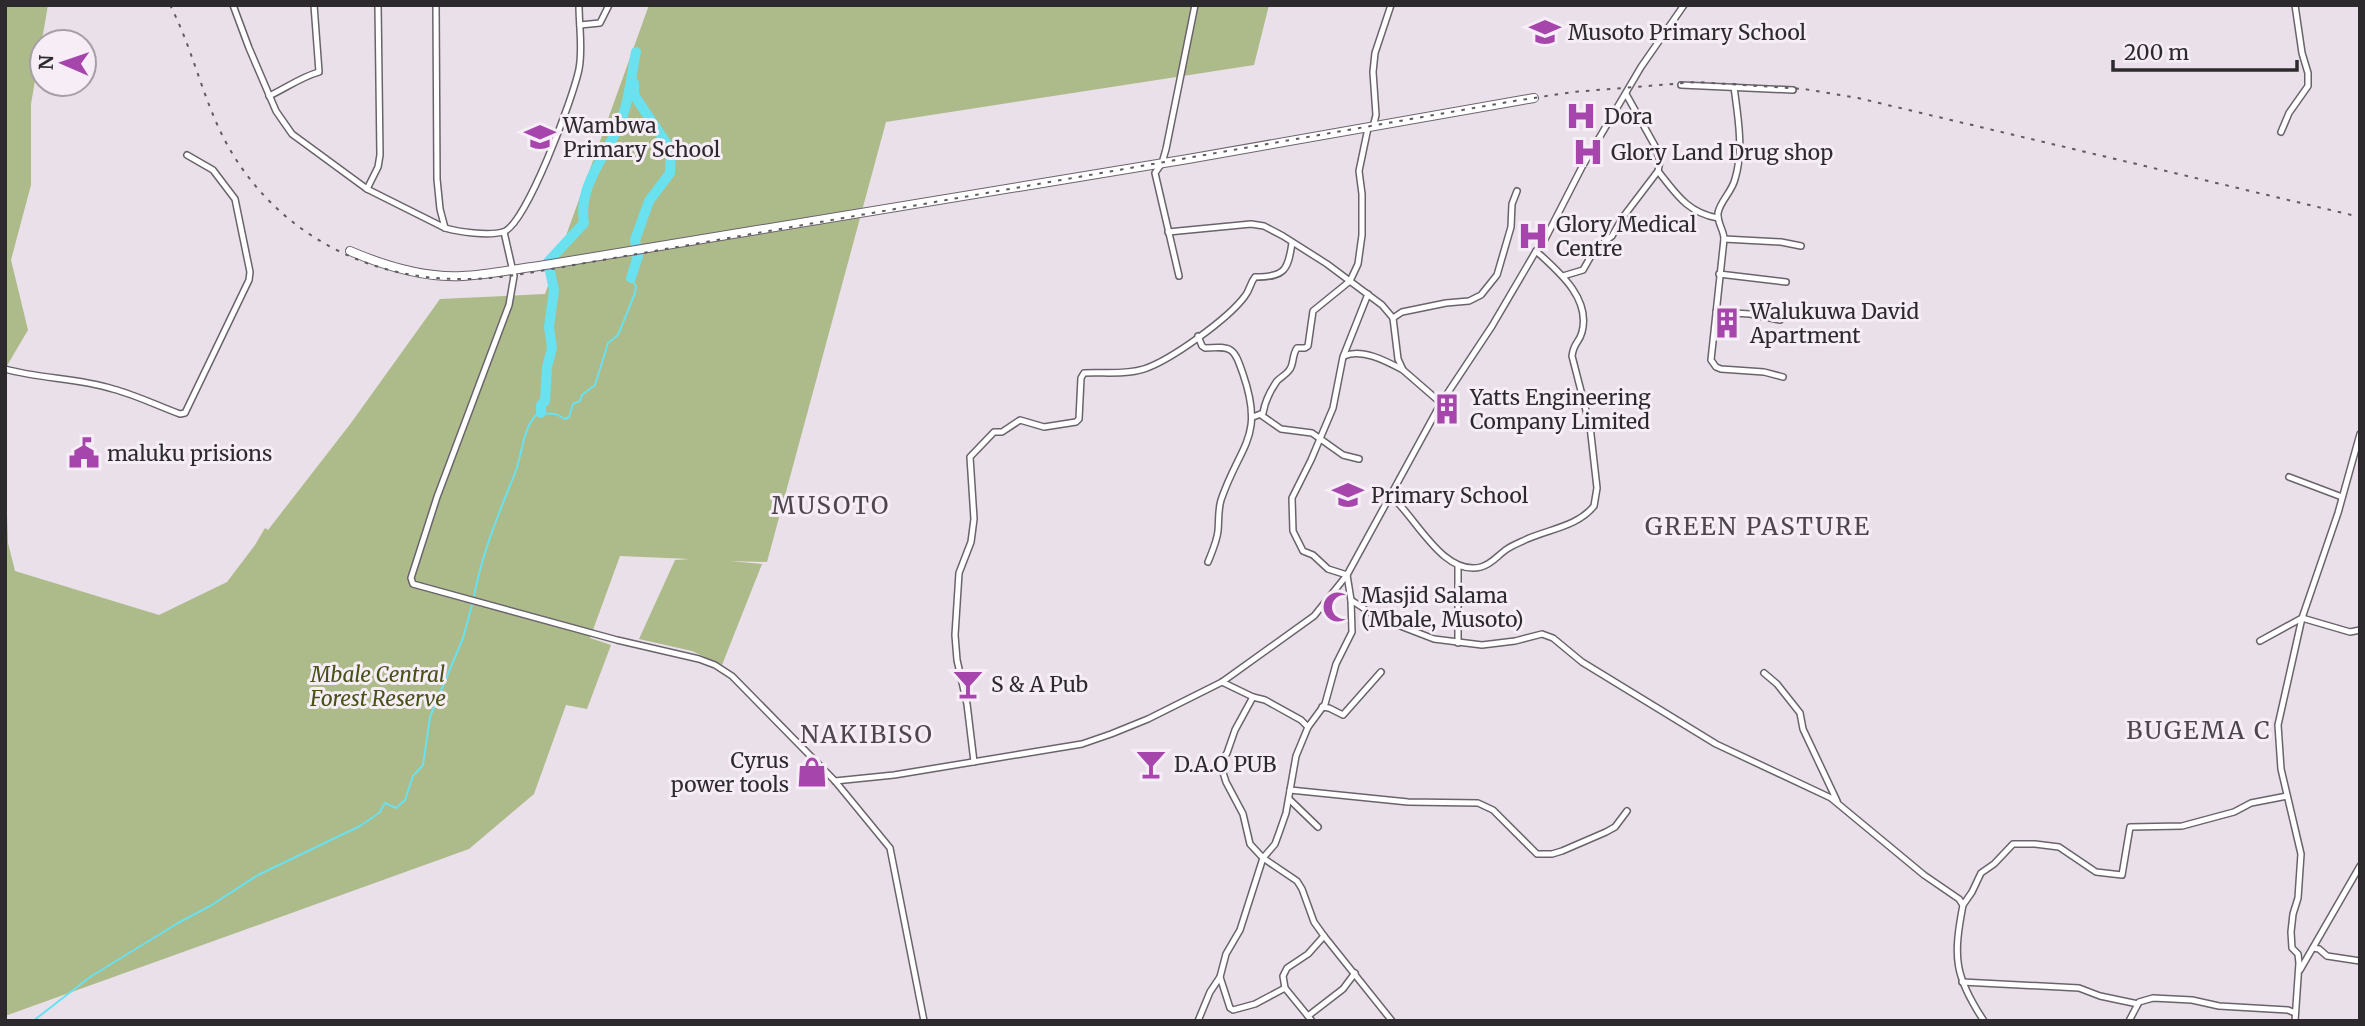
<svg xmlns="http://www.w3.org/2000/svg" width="2365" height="1026" viewBox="0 0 2365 1026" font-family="Merriweather,serif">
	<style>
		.green { fill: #adba89 }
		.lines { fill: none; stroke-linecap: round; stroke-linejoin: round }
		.stream { stroke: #69e1ef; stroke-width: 2 }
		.river { stroke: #69e1ef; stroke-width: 10 }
		.street-casing { stroke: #6b636c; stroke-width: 8 }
		.secondary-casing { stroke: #6b636c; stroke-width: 10 }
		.street { stroke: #fff; stroke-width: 5 }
		.secondary { stroke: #fff; stroke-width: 8 }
		.rail { stroke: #605b60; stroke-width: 2; stroke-dasharray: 3.5 7; stroke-linecap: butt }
		.labels { text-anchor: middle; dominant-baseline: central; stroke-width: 6; stroke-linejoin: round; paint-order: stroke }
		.poi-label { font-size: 21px; fill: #2d2a2d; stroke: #f6edf7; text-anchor: start }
		.park-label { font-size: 21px; font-style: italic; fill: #455115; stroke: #f6edf7 }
		.quarter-label { font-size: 24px; letter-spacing: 2px; fill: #4d464e; stroke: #f6edf7 }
	</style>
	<rect width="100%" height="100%" fill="#e9e0ea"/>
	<g class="green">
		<path d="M 5,5 L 48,5 L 31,104 L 31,185 L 11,260 L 28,330 L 5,369 Z"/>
		<path d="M 649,5 L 1269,5 L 1254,65 L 886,122 L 767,562 L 730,561 L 762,564 L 722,665 L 692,651 L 639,639 L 675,560 L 690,559 L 620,556 L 590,638 L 611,645 L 587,709 L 566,705 L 534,794 L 469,849 L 5,1016 L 5,455 L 8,543 L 15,571 L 159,615 L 227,582 L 255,545 L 265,528 L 268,530 L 351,423 L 440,299 L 545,294 Z"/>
	</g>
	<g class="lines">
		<g class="stream">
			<path d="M 474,596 C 482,553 499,513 515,473 C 523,453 522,428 538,413 L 556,414 L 565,419 L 569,417 L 573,404 L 580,401 L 582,395 L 595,385 L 608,343 L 618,335 L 635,293 L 636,286 L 631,278"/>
			<path d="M 33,1021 L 90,977 L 178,923 L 210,906 L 258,875 L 360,826 L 379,813 L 385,803 L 396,808 L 405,800 L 413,776 L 423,765 L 430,717 L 463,638 L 472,605"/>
		</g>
		<g class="river">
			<path d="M 631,278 L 638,256 L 635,240 L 649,201 L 670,173 L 671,150 L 634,95 L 634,83"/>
			<path d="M 541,413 L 541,405 L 545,401 L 547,367 L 552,348 L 549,327 L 554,290 L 548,262 L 584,223 C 577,181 613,150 624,112 C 630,93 632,71 636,52"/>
		</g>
		<g class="street-casing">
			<g id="street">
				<path d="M 233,5 L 249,48 L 276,111 L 292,134 L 367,189 L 445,228 C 459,232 488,236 503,232 C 526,226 574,95 579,69 C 583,48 579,27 579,5"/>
				<path d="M 436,5 L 437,179 L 440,209 L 445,228"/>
				<path d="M 580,25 L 600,23 L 609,5"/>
				<path d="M 1681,85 L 1793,90"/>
				<path d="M 1734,87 C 1738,117 1744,150 1735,179 C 1732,192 1720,201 1718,213 C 1717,223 1724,230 1724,239 L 1711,360 L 1716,367 L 1721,369 L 1764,372 L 1783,377"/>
				<path d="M 269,96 C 286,88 301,77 319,72 L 314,5"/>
				<path d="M 1373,127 L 1376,115 L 1373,72 L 1375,53 L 1391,5"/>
				<path d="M 2281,132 L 2289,113 L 2308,86 L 2308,73 L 2302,53 L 2295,5"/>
				<path d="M 1658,171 C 1676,194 1688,213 1718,218"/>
				<path d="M 367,189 L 378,167 L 380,155 L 378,5"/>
				<path d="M 504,232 L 514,276 L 509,305 L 437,497 L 411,578 L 413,584 L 617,640 L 699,659 L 715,665 L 732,676 L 835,781 L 890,848 L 924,1021"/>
				<path d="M 1168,232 L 1251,224 L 1264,226 L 1283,236 L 1327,264 L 1382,305 L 1393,318 L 1398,359 L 1403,370 L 1441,403"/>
				<path d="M 1724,239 L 1781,242 L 1801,246"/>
				<path d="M 1719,274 L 1786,282"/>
				<path d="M 1179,276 L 1155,173 L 1162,163 L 1166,149 L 1195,5"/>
				<path d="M 1563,276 L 1583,270 L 1595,249 L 1612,236 L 1623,217 L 1658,171 L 1660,161 L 1655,146 L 1626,94"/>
				<path d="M 1716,312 L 1750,314 L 1780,320"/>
				<path d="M 1393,318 L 1402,312 L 1446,303 L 1469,301 L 1481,295 L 1497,275 L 1511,227 L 1512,204 L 1517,191"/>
				<path d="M 1198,336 L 1202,346 L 1205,348 C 1233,346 1234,348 1243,374 C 1265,438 1240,444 1221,500 C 1218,510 1219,520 1218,531 C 1217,541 1212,552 1208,562"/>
				<path d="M 1344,356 C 1362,348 1386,361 1403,370"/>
				<path d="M 5,369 C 41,379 78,378 113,389 C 136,395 158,406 180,414 L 185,413 L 249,280 L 250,272 L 235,199 L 213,170 L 187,155"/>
				<path d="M 1261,415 L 1281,429 L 1312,433 L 1343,455 L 1359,459"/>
				<path d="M 1253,417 L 1263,413 C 1265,401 1270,391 1277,381 C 1281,377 1287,374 1290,369 C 1294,363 1292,355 1297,348 L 1305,348 L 1308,346 L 1313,311 L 1350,281 L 1358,264 L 1362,235 L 1362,194 L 1359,171 L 1368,128"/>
				<path d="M 2289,477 L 2342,497"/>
				<path d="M 1391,496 C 1415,516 1443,577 1481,567 C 1492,564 1498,555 1507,549 C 1513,545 1521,542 1527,539 C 1550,529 1578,526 1594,506 L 1597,488 L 1590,426 L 1572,356 C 1574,341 1579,344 1582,332 C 1591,298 1558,271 1536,251"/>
				<path d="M 1351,600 L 1377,617 L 1434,639 L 1482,645 L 1515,641 L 1542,634 L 1553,638 L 1582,662 L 1716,744 L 1831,798 L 1924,875 L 1959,899 L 1963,905 C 1953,957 1954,976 1984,1021"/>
				<path d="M 2260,641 L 2302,618 L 2350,632 L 2360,630"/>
				<path d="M 1458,643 L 1458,566"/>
				<path d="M 1764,673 L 1777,684 L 1800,713 L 1803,729 L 1837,801"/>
				<path d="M 1222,682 L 1253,697 L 1265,700 L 1301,720 L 1308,727"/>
				<path d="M 1253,697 L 1235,730 L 1227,753 L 1220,763 L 1226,782 L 1243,814 L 1250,844 L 1263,858 L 1297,881 L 1302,889 L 1314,922 L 1324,936 L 1308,954 L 1287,968 L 1283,976 L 1285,988"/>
				<path d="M 1322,707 L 1329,708 L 1343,715 L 1381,672"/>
				<path d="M 974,762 L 967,704 L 957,660 L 955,635 L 959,573 L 971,542 L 974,519 L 970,457 L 994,432 L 1002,432 L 1020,420 L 1044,427 L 1076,422 L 1079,419 L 1081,378 L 1084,373 C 1103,372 1125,375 1144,369 C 1171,360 1228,319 1245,296 C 1250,290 1250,283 1255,277 C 1285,277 1288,270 1292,243"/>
				<path d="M 835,781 L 894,775 L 1082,744 L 1111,734 L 1148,719 L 1222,682 L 1314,616 L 1347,575 L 1441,403 L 1492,326 L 1536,251 L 1542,245 L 1582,167 L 1641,67 L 1684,5"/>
				<path d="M 1290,790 L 1408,802 L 1478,803 L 1493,810 L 1537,854 L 1552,854 L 1562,851 L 1606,832 L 1615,827 L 1627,811"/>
				<path d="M 1289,799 L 1318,827"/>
				<path d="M 1963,905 L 1972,892 L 1981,873 L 1994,864 L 2013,844 L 2035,844 L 2059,847 L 2096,872 L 2122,875 L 2130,827 L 2182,826 L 2234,812 L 2251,803 L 2287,796"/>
				<path d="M 1324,936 L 1392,1021"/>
				<path d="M 2313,948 L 2319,949 L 2327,956 L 2360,961"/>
				<path d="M 2300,970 L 2360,866"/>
				<path d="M 1220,977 L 1230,1008 L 1233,1010 L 1255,1004 L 1285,988 L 1312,1021"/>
				<path d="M 1962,982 L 2079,988 L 2100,996 L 2138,1004"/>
				<path d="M 1308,1016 L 1343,989 L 1355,973"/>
				<path d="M 1198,1021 L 1210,992 L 1220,977 L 1226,954 L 1240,930 L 1263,858 L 1275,844 L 1279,833 L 1286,813 L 1296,756 L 1308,727 L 1325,704 L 1336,664 L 1352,632 L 1351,600 L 1347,575 L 1328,569 L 1313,555 L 1303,551 L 1293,531 L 1292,498 L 1311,460 L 1333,408 L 1343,357 L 1368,294"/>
				<path d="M 2129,1021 L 2139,1002 L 2153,998 L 2192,1000 L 2219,1006 L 2288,1010 L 2295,1013"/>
				<path d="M 2295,1021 L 2299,963 L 2298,954 L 2292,948 L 2291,932 L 2293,914 L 2298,898 L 2301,854 L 2281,769 L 2278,725 L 2302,618 L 2338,513 L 2360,434"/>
			</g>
		</g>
		<g class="secondary-casing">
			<path id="secondary" d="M 350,251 C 385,266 423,278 462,276 C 488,275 514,269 539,266 L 1188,159 L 1534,98"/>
		</g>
		<use href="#street" class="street"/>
		<use href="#secondary" class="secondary"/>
		<path class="rail" d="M 170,5 C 195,53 204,107 232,153 C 280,233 367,279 459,279 C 503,280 548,269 591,262 L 1514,101 L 1573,92 L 1697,82 L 1804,89 L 1858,98 L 2360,217"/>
	</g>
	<defs>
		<g id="school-bare" transform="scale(2.415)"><path d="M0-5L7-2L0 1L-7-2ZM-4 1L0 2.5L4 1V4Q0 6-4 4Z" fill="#a646ad" stroke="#f6edf7" stroke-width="2.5" paint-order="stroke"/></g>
		<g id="hospital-bare" transform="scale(2.415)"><path d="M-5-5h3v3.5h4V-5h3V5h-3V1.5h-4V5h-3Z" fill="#a646ad" stroke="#f6edf7" stroke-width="2.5" paint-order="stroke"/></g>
		<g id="building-bare" transform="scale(2.415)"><path d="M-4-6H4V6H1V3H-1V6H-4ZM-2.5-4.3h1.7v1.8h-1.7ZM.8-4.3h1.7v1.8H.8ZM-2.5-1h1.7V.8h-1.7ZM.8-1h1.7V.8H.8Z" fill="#a646ad" stroke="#f6edf7" stroke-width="2.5" paint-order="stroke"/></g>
		<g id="civic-bare" transform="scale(2.415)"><path d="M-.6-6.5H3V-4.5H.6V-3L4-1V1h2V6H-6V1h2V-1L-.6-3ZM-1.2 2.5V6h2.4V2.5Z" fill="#a646ad" stroke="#f6edf7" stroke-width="2.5" paint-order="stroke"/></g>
		<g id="mosque-bare" transform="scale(2.415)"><path d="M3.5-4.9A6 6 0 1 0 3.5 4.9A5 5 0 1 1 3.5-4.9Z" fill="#a646ad" stroke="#f6edf7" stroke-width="2.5" paint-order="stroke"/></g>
		<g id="bar-bare" transform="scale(2.415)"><path d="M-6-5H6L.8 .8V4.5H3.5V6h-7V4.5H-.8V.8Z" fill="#a646ad" stroke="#f6edf7" stroke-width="2.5" paint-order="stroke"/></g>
		<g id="shop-bare" transform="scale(2.415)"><path d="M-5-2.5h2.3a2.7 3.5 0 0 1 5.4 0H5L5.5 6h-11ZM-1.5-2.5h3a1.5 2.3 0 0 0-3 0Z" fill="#a646ad" stroke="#f6edf7" stroke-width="2.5" paint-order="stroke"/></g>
	</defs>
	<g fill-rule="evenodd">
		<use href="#school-bare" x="1545" y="32"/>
		<use href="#hospital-bare" x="1581" y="116"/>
		<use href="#school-bare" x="540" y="137"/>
		<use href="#hospital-bare" x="1588" y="152"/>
		<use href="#hospital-bare" x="1533" y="236"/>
		<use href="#building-bare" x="1727" y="323"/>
		<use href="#building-bare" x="1447" y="409"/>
		<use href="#civic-bare" x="84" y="453"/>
		<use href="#school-bare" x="1348" y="495"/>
		<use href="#mosque-bare" x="1338" y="607"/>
		<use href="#bar-bare" x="968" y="684"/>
		<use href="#bar-bare" x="1151" y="764"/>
		<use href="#shop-bare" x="812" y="772"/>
	</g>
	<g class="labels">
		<g class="poi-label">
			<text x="1568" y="32">Musoto Primary School</text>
			<text x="1604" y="116">Dora</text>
			<text x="563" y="125">Wambwa<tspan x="563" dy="24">Primary School</tspan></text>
			<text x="1611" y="152">Glory Land Drug shop</text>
			<text x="1556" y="224">Glory Medical<tspan x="1556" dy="24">Centre</tspan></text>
			<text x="1750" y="311">Walukuwa David<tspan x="1750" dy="24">Apartment</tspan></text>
			<text x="1470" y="397">Yatts Engineering<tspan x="1470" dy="24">Company Limited</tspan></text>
			<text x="107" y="453">maluku prisions</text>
			<text x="1371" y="495">Primary School</text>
			<text x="1361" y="595">Masjid Salama<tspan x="1361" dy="24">(Mbale, Musoto)</tspan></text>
			<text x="991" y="684">S &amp; A Pub</text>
			<text x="789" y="760" text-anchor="end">Cyrus<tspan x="789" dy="24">power tools</tspan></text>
			<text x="1174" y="764">D.A.O PUB</text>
		</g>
		<g class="park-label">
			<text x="378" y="674">Mbale Central<tspan x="378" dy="24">Forest Reserve</tspan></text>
		</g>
		<g class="quarter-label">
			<text x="831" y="505">MUSOTO</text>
			<text x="1758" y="526">GREEN PASTURE</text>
			<text x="2199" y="730">BUGEMA C</text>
			<text x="867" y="734">NAKIBISO</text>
		</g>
	</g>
	<rect width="2365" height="1026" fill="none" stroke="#2d2a2d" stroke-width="14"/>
	<g transform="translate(63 63) rotate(272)"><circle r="33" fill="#f6edf7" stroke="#a69fa6" stroke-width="2"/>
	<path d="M0-5L12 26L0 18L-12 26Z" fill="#a646ad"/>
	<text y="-10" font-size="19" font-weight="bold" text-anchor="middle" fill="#2d2a2d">N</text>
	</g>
	<path d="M2113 60v10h184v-10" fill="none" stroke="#2d2a2d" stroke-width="3.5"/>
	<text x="2124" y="60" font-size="21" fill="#2d2a2d" stroke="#f6edf7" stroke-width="5" paint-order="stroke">200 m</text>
</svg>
